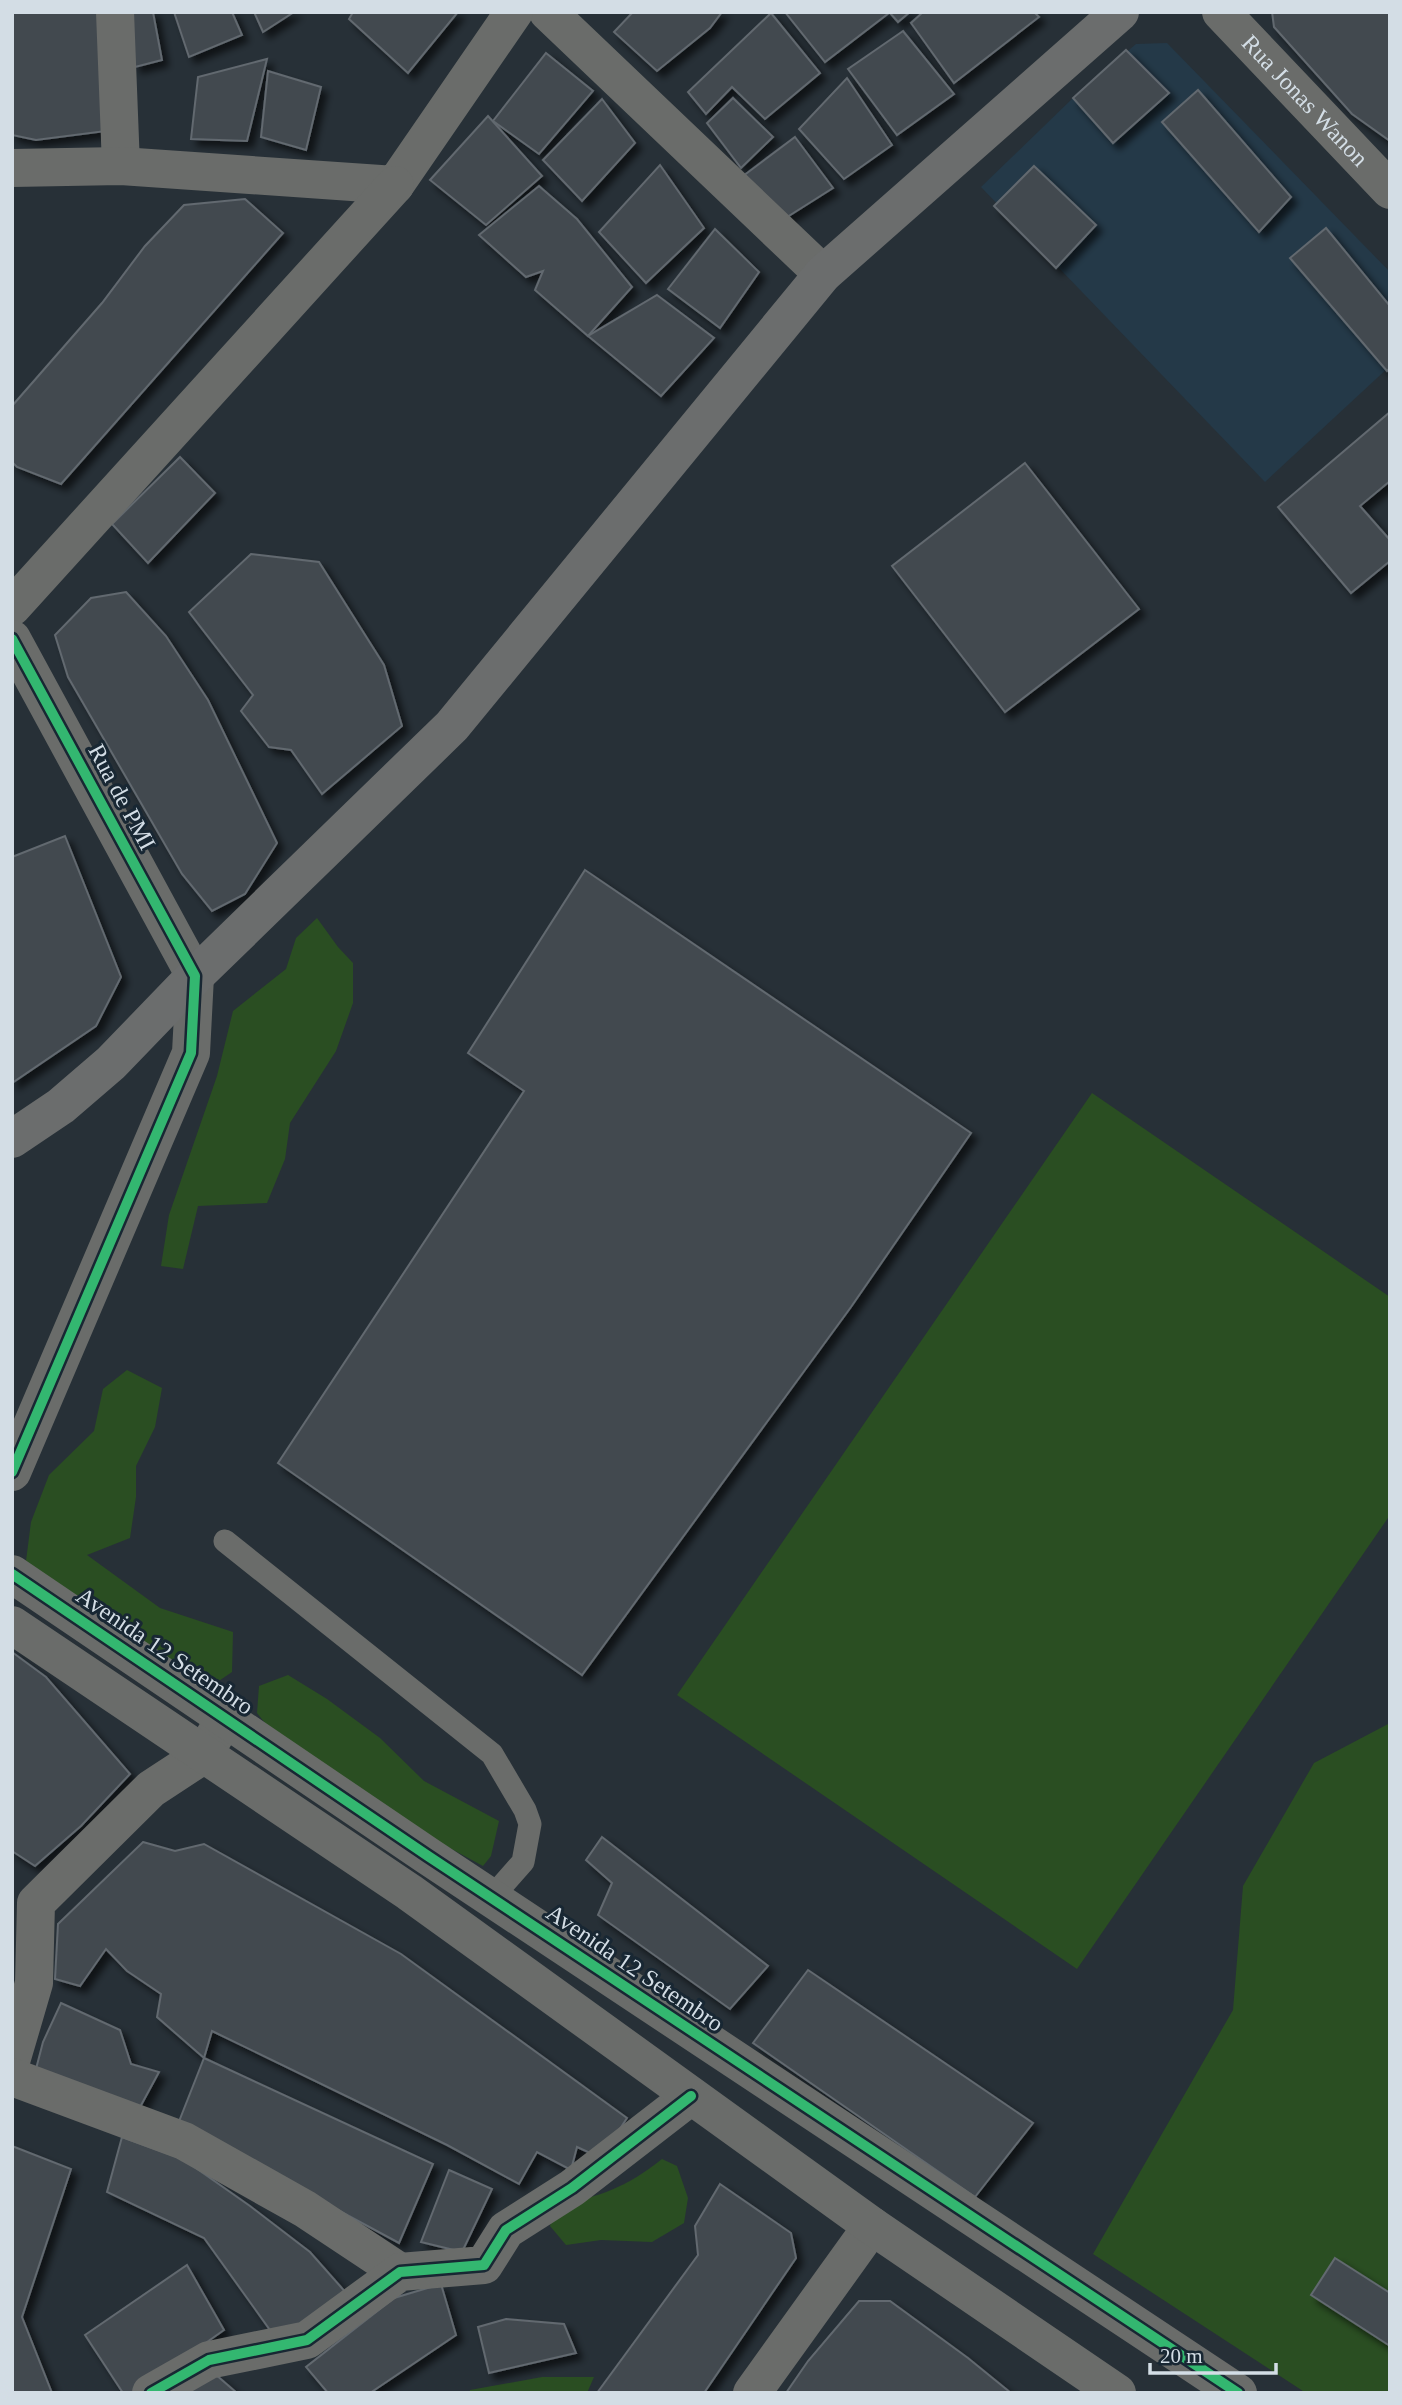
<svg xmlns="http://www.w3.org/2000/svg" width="1402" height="2405" viewBox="0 0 1402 2405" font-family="'Times New Roman',serif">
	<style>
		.built { fill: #243948 }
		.green { fill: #2a4e22 }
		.building { fill: #434a50; stroke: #62696f; stroke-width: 2; filter: url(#shadow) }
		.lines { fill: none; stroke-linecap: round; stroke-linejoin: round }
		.service { stroke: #6a6c6a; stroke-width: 23 }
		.minor { stroke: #6a6c6a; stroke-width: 38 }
		.tertiary { stroke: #6a6c6a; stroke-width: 38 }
		.secondary { stroke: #6b6d6d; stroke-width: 38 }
		.cycleway-casing { stroke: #182733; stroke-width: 15 }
		.cycleway { stroke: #33b770; stroke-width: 10 }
		.labels { text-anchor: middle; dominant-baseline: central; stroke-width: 6; stroke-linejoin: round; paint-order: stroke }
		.street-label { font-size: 24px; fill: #d3dde5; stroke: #182733 }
	</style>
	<defs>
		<filter id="shadow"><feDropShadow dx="6" dy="6" stdDeviation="3.5" flood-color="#0009"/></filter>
	</defs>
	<rect width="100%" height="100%" fill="#273037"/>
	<path class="built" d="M 1167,43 L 1390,272 L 1390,366 L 1265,482 L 981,187 L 1073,98 L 1136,44 Z"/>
	<g class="green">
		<path d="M 317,918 L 338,947 L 353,963 L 353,1003 L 336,1051 L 290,1123 L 285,1159 L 267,1203 L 198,1206 L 183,1269 L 161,1266 L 169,1215 L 217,1076 L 233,1011 L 286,969 L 296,938 Z"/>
		<path d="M 1092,1093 L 1390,1297 L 1390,1515 L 1077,1969 L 677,1695 Z"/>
		<path d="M 127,1370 L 162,1388 L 155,1427 L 136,1466 L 136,1497 L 130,1538 L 87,1555 L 160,1608 L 233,1632 L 232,1672 L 207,1689 L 26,1561 L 31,1522 L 49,1475 L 94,1431 L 103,1389 Z"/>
		<path d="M 288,1675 L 327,1699 L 380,1738 L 424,1781 L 499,1821 L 491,1856 L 483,1866 L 422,1833 L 285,1748 L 257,1713 L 259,1686 Z"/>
		<path d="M 1390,1723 L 1390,2393 L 1306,2393 L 1093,2254 L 1233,2010 L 1243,1886 L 1314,1763 Z"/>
		<path d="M 662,2159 L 677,2166 L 688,2198 L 684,2223 L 652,2242 L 601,2240 L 566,2245 L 550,2226 L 556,2205 C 602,2196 625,2188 662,2159 Z"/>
		<path d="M 542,2377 L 594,2377 L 587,2393 L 469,2393 L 470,2390 Z"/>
	</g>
	<g class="building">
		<path d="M 12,12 L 106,12 L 114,130 L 36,140 L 12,135 Z"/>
		<path d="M 129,12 L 153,12 L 162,60 L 135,67 Z"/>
		<path d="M 174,12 L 232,12 L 242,35 L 189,57 Z"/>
		<path d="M 254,12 L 294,12 L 263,32 Z"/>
		<path d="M 353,12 L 458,12 L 408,73 L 349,19 Z"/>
		<path d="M 633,12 L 722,12 L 710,28 L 657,71 L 614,32 Z"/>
		<path d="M 785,12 L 889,12 L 889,13 L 825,62 Z"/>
		<path d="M 889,12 L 910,12 L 898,22 Z"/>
		<path d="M 923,12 L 1034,12 L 1039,17 L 954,83 L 911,23 Z"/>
		<path d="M 1272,12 L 1390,12 L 1390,141 L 1352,114 L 1274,27 Z"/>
		<path d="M 771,13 L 820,73 L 765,119 L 732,87 L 706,114 L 688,92 Z"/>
		<path d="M 903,31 L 954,94 L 897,135 L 848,69 Z"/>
		<path d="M 1126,50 L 1169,93 L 1113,143 L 1073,98 Z"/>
		<path d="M 546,53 L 593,91 L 539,154 L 493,121 Z"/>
		<path d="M 267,59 L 247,141 L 191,139 L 198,77 Z"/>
		<path d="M 268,71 L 321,87 L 306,150 L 261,137 Z"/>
		<path d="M 847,78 L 892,145 L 844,179 L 799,129 Z"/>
		<path d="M 1198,90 L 1291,197 L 1259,232 L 1162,122 Z"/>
		<path d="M 733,98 L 773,137 L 741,168 L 707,123 Z"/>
		<path d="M 602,99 L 635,143 L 582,201 L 543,160 Z"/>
		<path d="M 488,116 L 542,176 L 486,225 L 430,180 Z"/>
		<path d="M 795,137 L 833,188 L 784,219 L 743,176 Z"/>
		<path d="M 660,165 L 704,228 L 646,283 L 599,232 Z"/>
		<path d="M 1034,166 L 1096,225 L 1056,268 L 994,206 Z"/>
		<path d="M 539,186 L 577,219 L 632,287 L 588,336 L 535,290 L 543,271 L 526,277 L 479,235 Z"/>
		<path d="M 245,199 L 283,233 L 61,484 L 17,467 L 12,462 L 12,406 L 102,303 L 145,246 L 184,205 Z"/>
		<path d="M 1326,228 L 1390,306 L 1390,368 L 1387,371 L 1290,258 Z"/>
		<path d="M 715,229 L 759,272 L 720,328 L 668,289 Z"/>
		<path d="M 657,295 L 714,338 L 661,396 L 588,336 Z"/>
		<path d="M 1390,412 L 1390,481 L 1360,506 L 1390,540 L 1390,561 L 1351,593 L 1278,507 Z"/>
		<path d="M 180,457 L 215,493 L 148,563 L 112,524 Z"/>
		<path d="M 1025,463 L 1139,609 L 1005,712 L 892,566 Z"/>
		<path d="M 251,554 L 319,562 L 384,665 L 402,726 L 322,794 L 291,750 L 269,747 L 241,711 L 253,695 L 189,612 Z"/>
		<path d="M 126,592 L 166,636 L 208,700 L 277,843 L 245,894 L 212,911 L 182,874 L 68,677 L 55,635 L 91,598 Z"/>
		<path d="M 65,836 L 121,977 L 96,1026 L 12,1083 L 12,857 Z"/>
		<path d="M 585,870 L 971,1133 L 851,1307 L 582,1675 L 278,1463 L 524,1091 L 468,1053 Z"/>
		<path d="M 12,1652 L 46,1677 L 130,1774 L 81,1826 L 35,1866 L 12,1851 Z"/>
		<path d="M 602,1837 L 768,1966 L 730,2009 L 598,1915 L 612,1883 L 586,1860 Z"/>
		<path d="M 143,1842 L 175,1851 L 204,1844 L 401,1954 L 627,2118 L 601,2158 L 577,2147 L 571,2170 L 537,2152 L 519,2184 L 447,2145 L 212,2031 L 204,2058 L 157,2017 L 161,1994 L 127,1971 L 106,1949 L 80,1986 L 55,1979 L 58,1924 Z"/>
		<path d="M 808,1970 L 1033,2123 L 975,2197 L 753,2043 Z"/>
		<path d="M 61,2003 L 120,2030 L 131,2064 L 159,2072 L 139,2109 L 36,2069 L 43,2042 Z"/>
		<path d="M 204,2058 L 433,2164 L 399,2243 L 178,2124 Z"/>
		<path d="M 122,2137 L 183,2159 L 250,2206 L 310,2252 L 348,2295 L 280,2344 L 204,2238 L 107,2192 Z"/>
		<path d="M 12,2146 L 71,2169 L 22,2317 L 52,2393 L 12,2393 Z"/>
		<path d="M 449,2170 L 492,2189 L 462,2252 L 421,2242 Z"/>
		<path d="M 720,2184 L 791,2233 L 796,2258 L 704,2393 L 597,2393 L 698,2255 L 695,2226 Z"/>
		<path d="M 1335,2258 L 1390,2293 L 1390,2346 L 1311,2295 Z"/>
		<path d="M 187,2265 L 224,2330 L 135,2393 L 123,2393 L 85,2335 Z"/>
		<path d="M 441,2284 L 456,2335 L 370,2393 L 328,2393 L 306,2367 L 394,2298 Z"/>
		<path d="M 859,2301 L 890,2301 L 968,2358 L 1011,2393 L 786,2393 L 808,2361 Z"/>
		<path d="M 506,2319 L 564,2324 L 576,2353 L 489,2373 L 478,2327 Z"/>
		<path d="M 215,2374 L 237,2393 L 182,2393 Z"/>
	</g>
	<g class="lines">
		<path class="service" d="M 225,1541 L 492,1754 L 525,1810 L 530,1824 L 523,1862 L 492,1897"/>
		<g class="minor">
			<path d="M 115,12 L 121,166"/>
			<path d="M 548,12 L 823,274"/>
			<path d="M 12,168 L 121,166 L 395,185 L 514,12"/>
			<path d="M 12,607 L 395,185"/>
			<path d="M 12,2058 L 34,1983 L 36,1903 L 151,1789 L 203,1755 L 226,1717"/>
			<path d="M 12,2077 L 184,2141 L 305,2209 L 400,2272"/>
			<path d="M 151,2393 L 209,2360 L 307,2340 L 400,2272 L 484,2265 L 506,2230 L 572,2188 L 691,2096"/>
			<path d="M 752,2393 L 872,2226"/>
		</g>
		<g class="tertiary">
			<path id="s1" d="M 1221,12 L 1390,190"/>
			<path d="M 12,639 L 195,976 L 191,1053 L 12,1472"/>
			<path d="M 12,1574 L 428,1856 L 1238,2393"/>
			<path d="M 12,1625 L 409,1892 L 872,2226 L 1117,2393"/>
		</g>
		<path class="secondary" d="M 12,1139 L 61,1106 L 111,1063 L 195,976 L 452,726 L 823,274 L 1120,12"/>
		<g class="cycleway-casing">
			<g id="cycleway">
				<path d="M 12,639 L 195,976 L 191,1053 L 12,1472"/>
				<path d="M 12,1574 L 428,1856 L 1238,2393"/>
				<path d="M 151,2393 L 209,2360 L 307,2340 L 400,2272 L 484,2265 L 506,2230 L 572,2188 L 691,2096"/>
			</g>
		</g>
		<use href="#cycleway" class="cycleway"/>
	</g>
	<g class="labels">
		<g class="street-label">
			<text stroke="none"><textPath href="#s1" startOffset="122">Rua Jonas Wanon</textPath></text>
			<text transform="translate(122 797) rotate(62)">Rua de PMI</text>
			<text transform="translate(165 1651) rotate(34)">Avenida 12 Setembro</text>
			<text transform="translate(635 1968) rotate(34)">Avenida 12 Setembro</text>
		</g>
	</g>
	<rect width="1402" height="2405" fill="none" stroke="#d3dde5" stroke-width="28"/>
	<path d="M1150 2363v10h126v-10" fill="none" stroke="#d3dde5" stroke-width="3.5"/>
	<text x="1160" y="2363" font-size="21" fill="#d3dde5" stroke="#182733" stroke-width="5" paint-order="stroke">20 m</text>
</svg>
